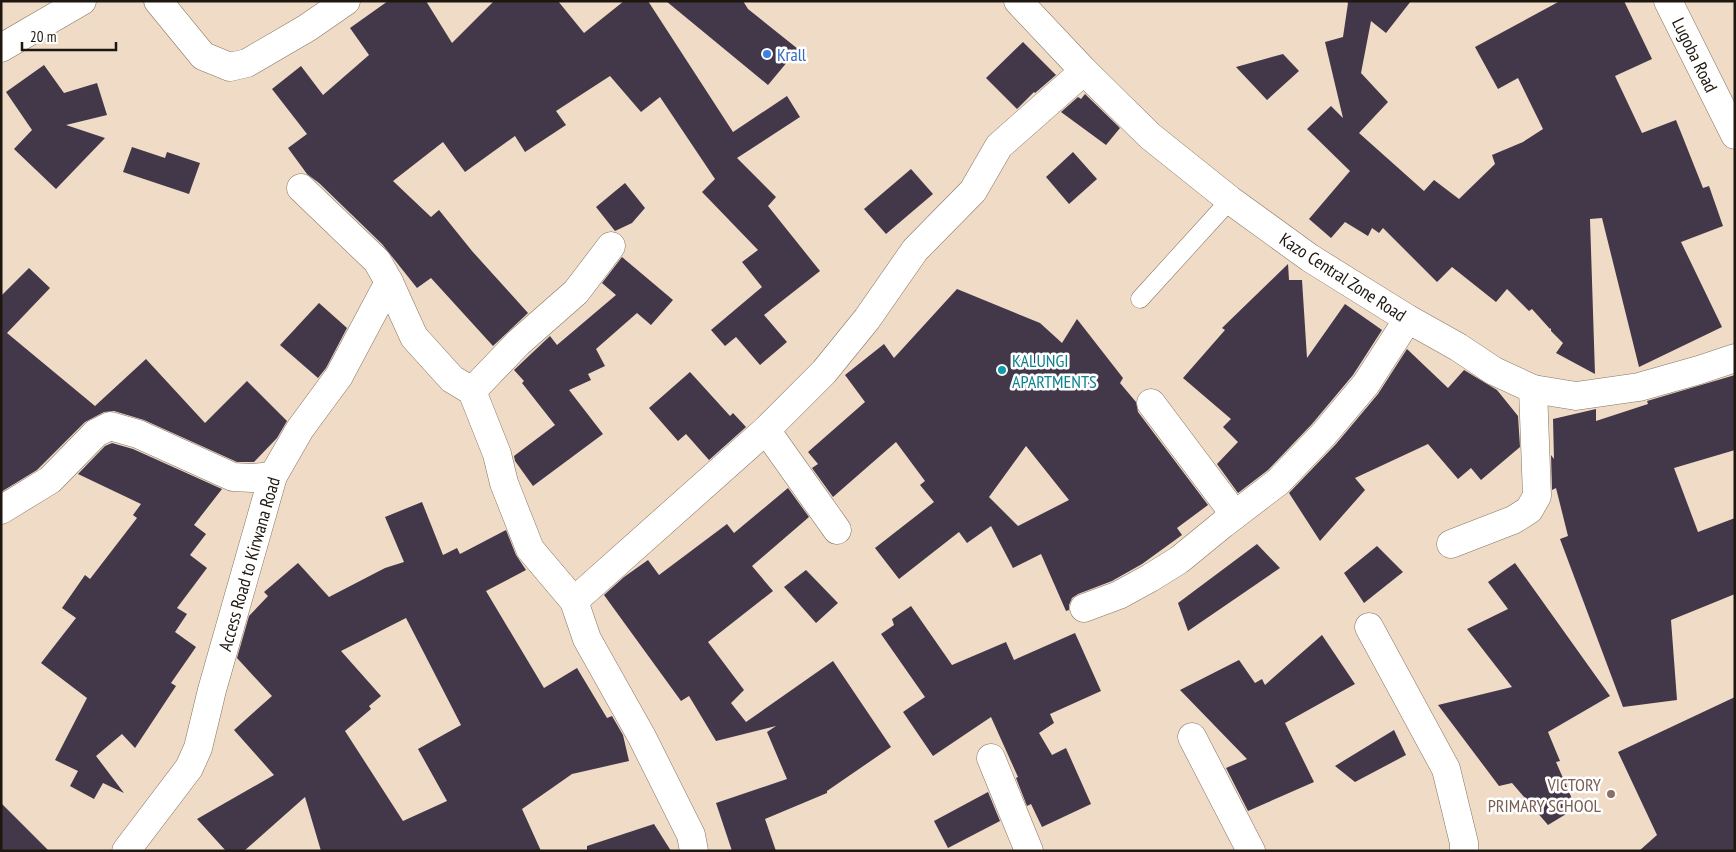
<svg xmlns="http://www.w3.org/2000/svg" width="1736" height="852" viewBox="0 0 1736 852" font-family="'PT Sans Narrow',sans-serif">
	<style>
		.building { fill: #43374a; fill-rule: evenodd }
		.lines { fill: none; stroke-linecap: round; stroke-linejoin: round }
		.service-casing { stroke: #867561; stroke-width: 19 }
		.minor-casing { stroke: #867561; stroke-width: 29 }
		.tertiary-casing { stroke: #867561; stroke-width: 29 }
		.service { stroke: #fff; stroke-width: 18 }
		.minor { stroke: #fff; stroke-width: 28 }
		.tertiary { stroke: #fff; stroke-width: 28 }
		.shop-dot { fill: #3f7fe0; stroke: #fff; stroke-width: 2 }
		.culture-dot { fill: #0f9aa8; stroke: #fff; stroke-width: 2 }
		.education-dot { fill: #8d6e63; stroke: #fff; stroke-width: 2 }
		.labels { text-anchor: middle; dominant-baseline: central; stroke-width: 5; stroke-linejoin: round; paint-order: stroke }
		.shop-label { font-size: 18px; fill: #366cbe; stroke: #fff; text-anchor: start }
		.street-label { font-size: 18px; fill: #1e170f; stroke: #fff }
		.culture-label { font-size: 18px; fill: #0d838f; stroke: #fff; text-anchor: start }
		.education-label { font-size: 18px; fill: #785e54; stroke: #fff; text-anchor: end }
	</style>
	<rect width="100%" height="100%" fill="#efdbc6"/>
	<g class="building">
		<path d="M 388,1 L 426,1 L 452,43 L 494,1 L 558,1 L 584,33 L 624,1 L 648,1 L 733,132 L 787,96 L 800,117 L 737,158 L 776,197 L 768,206 L 820,271 L 764,315 L 787,342 L 760,365 L 736,337 L 725,346 L 711,330 L 762,287 L 742,262 L 758,250 L 702,192 L 715,179 L 660,97 L 641,112 L 610,76 L 556,111 L 566,125 L 525,152 L 515,136 L 465,172 L 443,142 L 393,181 L 431,217 L 439,210 L 472,251 L 528,313 L 493,346 L 431,278 L 417,288 L 382,244 L 319,183 L 307,174 L 288,148 L 307,134 L 272,89 L 301,66 L 323,95 L 369,55 L 350,28 Z"/>
		<path d="M 666,1 L 743,1 L 748,9 L 798,49 L 768,85 Z"/>
		<path d="M 1346,1 L 1411,1 L 1386,33 L 1371,21 L 1361,73 L 1388,102 L 1359,133 L 1424,191 L 1434,180 L 1459,199 L 1495,164 L 1492,155 L 1523,142 L 1543,129 L 1518,78 L 1498,89 L 1475,47 L 1560,1 L 1624,1 L 1652,59 L 1615,76 L 1642,133 L 1676,120 L 1703,188 L 1709,186 L 1723,226 L 1681,242 L 1722,327 L 1639,367 L 1602,218 L 1590,219 L 1595,374 L 1556,353 L 1563,343 L 1551,331 L 1551,328 L 1550,329 L 1532,309 L 1529,311 L 1507,289 L 1496,302 L 1452,267 L 1437,282 L 1383,228 L 1379,233 L 1372,228 L 1368,236 L 1345,222 L 1331,238 L 1309,219 L 1350,171 L 1307,129 L 1331,106 L 1343,118 L 1325,42 L 1343,37 L 1348,3 Z"/>
		<path d="M 1023,42 L 1056,75 L 1035,93 L 1034,92 L 1017,109 L 986,78 Z"/>
		<path d="M 1283,54 L 1299,71 L 1267,100 L 1236,67 Z"/>
		<path d="M 44,65 L 64,93 L 97,83 L 107,115 L 66,125 L 105,138 L 56,189 L 14,149 L 32,130 L 6,92 Z"/>
		<path d="M 1085,94 L 1120,128 L 1106,145 L 1061,112 L 1078,97 L 1081,99 Z"/>
		<path d="M 132,147 L 165,158 L 167,152 L 200,163 L 189,194 L 123,172 Z"/>
		<path d="M 1073,152 L 1097,179 L 1069,204 L 1046,177 Z"/>
		<path d="M 911,169 L 933,194 L 886,234 L 864,209 Z"/>
		<path d="M 625,183 L 645,208 L 632,223 L 615,231 L 596,207 Z"/>
		<path d="M 622,257 L 673,300 L 651,325 L 637,313 L 596,349 L 605,366 L 588,374 L 591,380 L 569,390 L 603,434 L 533,486 L 515,461 L 514,456 L 555,425 L 522,383 L 524,381 L 514,370 L 550,336 L 557,345 L 616,295 L 602,283 Z"/>
		<path d="M 1288,264 L 1289,280 L 1302,280 L 1307,358 L 1345,304 L 1382,330 L 1353,375 L 1312,424 L 1268,470 L 1238,493 L 1217,464 L 1238,442 L 1223,427 L 1231,419 L 1183,378 L 1225,330 L 1222,328 Z"/>
		<path d="M 29,268 L 50,288 L 7,333 L 95,406 L 146,359 L 205,423 L 247,381 L 287,421 L 277,438 L 254,462 L 237,462 L 144,420 L 114,411 L 104,412 L 85,422 L 37,470 L 1,492 L 1,296 Z"/>
		<path d="M 957,289 L 1040,323 L 1062,343 L 1077,319 L 1123,378 L 1120,383 L 1136,402 L 1138,412 L 1208,505 L 1177,528 L 1182,535 L 1142,564 L 1112,581 L 1078,594 L 1072,598 L 1069,605 L 1069,610 L 1066,611 L 1041,554 L 1013,568 L 991,526 L 967,543 L 959,532 L 899,579 L 875,548 L 934,502 L 920,485 L 925,481 L 896,442 L 833,497 L 812,468 L 818,464 L 808,452 L 865,402 L 845,375 L 884,344 L 894,358 ZM 1026,446 L 1069,500 L 1018,526 L 989,497 Z"/>
		<path d="M 319,303 L 347,328 L 326,368 L 318,378 L 280,345 Z"/>
		<path d="M 1407,349 L 1448,388 L 1464,370 L 1497,390 L 1518,416 L 1520,447 L 1481,480 L 1471,468 L 1458,479 L 1428,444 L 1355,478 L 1365,490 L 1320,541 L 1289,493 L 1336,444 L 1378,394 Z"/>
		<path d="M 690,372 L 730,416 L 733,413 L 746,427 L 709,460 L 686,434 L 678,441 L 649,408 Z"/>
		<path d="M 1735,375 L 1735,450 L 1674,468 L 1698,532 L 1735,518 L 1735,594 L 1671,620 L 1677,700 L 1623,707 L 1560,539 L 1568,536 L 1556,488 L 1552,490 L 1551,455 L 1554,459 L 1553,419 L 1596,409 L 1596,421 L 1648,404 L 1647,401 Z"/>
		<path d="M 112,443 L 133,449 L 222,489 L 194,525 L 206,534 L 190,555 L 207,568 L 177,608 L 187,614 L 175,632 L 196,647 L 171,683 L 176,686 L 135,748 L 122,734 L 96,756 L 124,793 L 103,783 L 94,799 L 70,786 L 78,771 L 55,760 L 87,698 L 41,663 L 76,618 L 62,608 L 85,575 L 90,579 L 137,518 L 133,515 L 141,504 L 78,474 L 105,446 Z"/>
		<path d="M 788,488 L 809,517 L 752,566 L 773,591 L 708,642 L 744,690 L 731,703 L 746,722 L 833,661 L 891,747 L 827,791 L 827,793 L 765,819 L 776,851 L 732,851 L 716,803 L 787,779 L 767,732 L 776,726 L 716,741 L 689,696 L 681,701 L 604,595 L 624,577 L 648,560 L 659,575 L 727,524 L 734,533 Z"/>
		<path d="M 422,502 L 443,555 L 457,548 L 460,554 L 506,530 L 516,555 L 526,570 L 486,591 L 544,688 L 577,668 L 607,718 L 612,716 L 623,735 L 629,761 L 572,774 L 522,809 L 541,851 L 321,851 L 305,797 L 244,851 L 226,851 L 197,819 L 274,775 L 234,730 L 272,696 L 237,658 L 249,616 L 268,596 L 264,592 L 298,563 L 329,597 L 385,568 L 404,562 L 385,517 ZM 406,618 L 461,725 L 418,749 L 447,801 L 403,821 L 345,731 L 371,709 L 369,706 L 381,696 L 341,651 Z"/>
		<path d="M 1257,544 L 1280,568 L 1188,631 L 1178,603 Z"/>
		<path d="M 1377,546 L 1403,572 L 1364,603 L 1344,573 Z"/>
		<path d="M 1515,563 L 1610,696 L 1548,732 L 1560,761 L 1556,762 L 1576,808 L 1548,825 L 1512,783 L 1499,786 L 1438,705 L 1512,687 L 1467,629 L 1508,609 L 1488,582 Z"/>
		<path d="M 806,570 L 838,603 L 816,623 L 784,587 Z"/>
		<path d="M 911,606 L 952,665 L 1006,642 L 1014,660 L 1075,633 L 1101,691 L 1050,714 L 1054,723 L 1039,733 L 1052,755 L 1066,748 L 1091,804 L 1042,827 L 1031,804 L 1027,806 L 1016,778 L 1018,777 L 991,717 L 933,756 L 903,712 L 925,697 L 881,634 L 894,625 L 892,619 Z"/>
		<path d="M 1322,635 L 1355,684 L 1285,723 L 1314,782 L 1248,811 L 1226,768 L 1247,759 L 1180,690 L 1239,660 L 1255,683 L 1262,679 L 1265,685 Z"/>
		<path d="M 1735,697 L 1735,851 L 1639,851 L 1657,835 L 1618,752 Z"/>
		<path d="M 1394,730 L 1406,755 L 1355,782 L 1335,766 Z"/>
		<path d="M 988,792 L 1000,821 L 948,848 L 934,821 Z"/>
		<path d="M 1,803 L 49,851 L 1,851 Z"/>
		<path d="M 654,824 L 671,851 L 587,851 L 587,846 Z"/>
	</g>
	<g class="lines">
		<g class="service-casing">
			<path id="service" d="M 1140,299 L 1230,200"/>
		</g>
		<g class="minor-casing">
			<g id="minor">
				<path d="M 158,1 L 203,56 L 230,67 L 247,63 L 307,28 L 346,1"/>
				<path d="M 1018,1 L 1084,71 L 1150,136 L 1230,200 L 1310,258 L 1408,319 L 1458,347 L 1494,371 L 1533,389 L 1576,396 L 1639,387 L 1699,370 L 1735,358"/>
				<path d="M 1,48 L 82,1"/>
				<path d="M 301,188 L 377,261 L 389,282 L 414,337 L 452,379 L 472,391 L 497,454 L 504,483 L 530,549 L 574,601 L 587,639 L 642,737 L 691,835 L 694,851"/>
				<path d="M 472,391 L 518,343 L 576,292 L 611,246"/>
				<path d="M 1151,403 L 1235,515"/>
				<path d="M 766,430 L 837,530"/>
				<path d="M 1,510 L 50,480 L 96,433 L 110,426 L 138,434 L 233,477 L 252,478 L 273,476"/>
				<path d="M 1451,544 L 1513,520 L 1529,510 L 1537,496 L 1533,389"/>
				<path d="M 574,601 L 766,430 L 824,372 L 867,319 L 915,250 L 973,191 L 999,146 L 1084,71"/>
				<path d="M 1084,608 L 1119,595 L 1150,578 L 1179,560 L 1223,524 L 1278,482 L 1324,434 L 1366,384 L 1408,319"/>
				<path d="M 1369,627 L 1446,769 L 1464,843 L 1464,851"/>
				<path d="M 1192,737 L 1251,851"/>
				<path d="M 991,758 L 1029,851"/>
				<path d="M 126,851 L 189,768 L 198,748 L 212,690 L 273,476 L 300,429 L 339,376 L 389,282"/>
			</g>
		</g>
		<g class="tertiary-casing">
			<path id="tertiary" d="M 1668,1 L 1735,135"/>
		</g>
		<use href="#service" class="service"/>
		<use href="#minor" class="minor"/>
		<use href="#tertiary" class="tertiary"/>
	</g>
	<circle class="shop-dot" cx="767" cy="54" r="5"/>
	<circle class="culture-dot" cx="1002" cy="370" r="5"/>
	<circle class="education-dot" cx="1611" cy="794" r="5"/>
	<g class="labels">
		<g class="shop-label">
			<text x="777" y="54">Krall</text>
		</g>
		<g class="street-label">
			<text transform="translate(1695 55) rotate(64)">Lugoba Road</text>
			<text transform="translate(1343 277) rotate(33)">Kazo Central Zone Road</text>
			<text transform="translate(249 564) rotate(-74)">Access Road to Kirwana Road</text>
		</g>
		<g class="culture-label">
			<text x="1012" y="360">KALUNGI<tspan x="1012" dy="21">APARTMENTS</tspan></text>
		</g>
		<g class="education-label">
			<text x="1601" y="784">VICTORY<tspan x="1601" dy="21">PRIMARY SCHOOL</tspan></text>
		</g>
	</g>
	<rect width="1736" height="852" fill="none" stroke="#1e170f" stroke-width="5"/>
	<path d="M22 42v8h94v-8" fill="none" stroke="#1e170f" stroke-width="2.5"/>
	<text x="30" y="42" font-size="15" fill="#1e170f" stroke="#ffffff" stroke-width="4" paint-order="stroke">20 m</text>
</svg>
